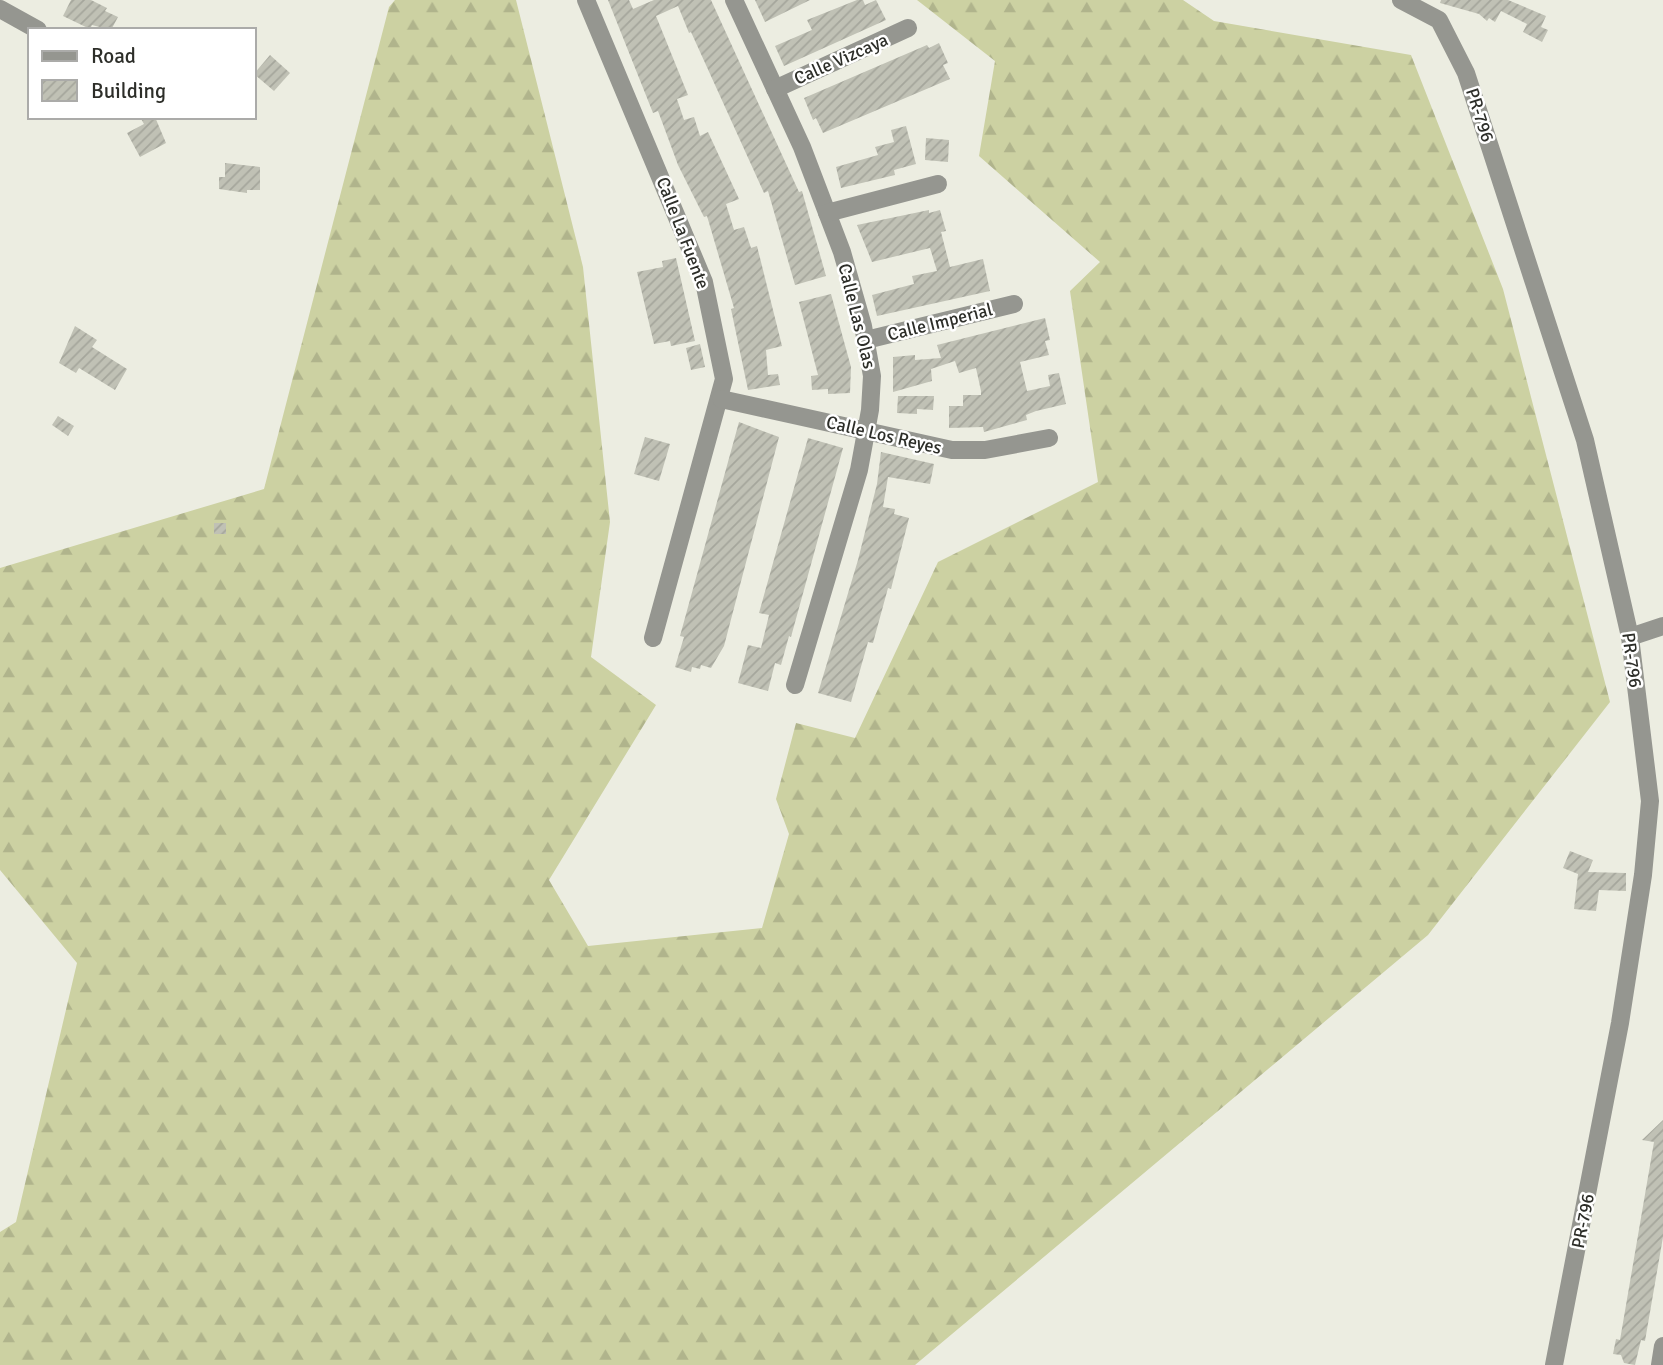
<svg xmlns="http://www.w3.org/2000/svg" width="1663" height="1365" viewBox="0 0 1663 1365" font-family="Signika,sans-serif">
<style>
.forest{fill:url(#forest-firs)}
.building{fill:url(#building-hatch)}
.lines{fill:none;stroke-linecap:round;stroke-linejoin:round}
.minor{stroke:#959690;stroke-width:18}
.labels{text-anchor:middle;stroke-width:5;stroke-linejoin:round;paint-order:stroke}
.street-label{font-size:18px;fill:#2d2e29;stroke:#fff}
</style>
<defs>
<pattern id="forest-firs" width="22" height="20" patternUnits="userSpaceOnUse" patternTransform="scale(1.75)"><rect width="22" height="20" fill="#ccd1a2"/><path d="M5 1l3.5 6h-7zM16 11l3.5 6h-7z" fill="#b0b48c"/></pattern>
<pattern id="building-hatch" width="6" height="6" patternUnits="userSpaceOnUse" patternTransform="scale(1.75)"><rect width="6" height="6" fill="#c0c1b5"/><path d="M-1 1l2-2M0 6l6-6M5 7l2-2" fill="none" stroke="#a5a69c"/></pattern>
</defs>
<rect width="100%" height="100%" fill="#ecede1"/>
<path class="forest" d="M395,0H516L583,267L610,522L591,657L656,705L549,880L588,946L762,928L789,834L776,799L796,723L855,738L938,562L1098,482L1070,291L1100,262L979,156L995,61L917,0H1183L1214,21L1411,55L1503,289L1610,702L1428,935L915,1365H0V1232L16,1222L77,963L0,870V568L264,489L389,7Z"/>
<g class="building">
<path d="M71,0H91L107,8L105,11L118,17L111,30L92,25L90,29L63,16Z"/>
<path d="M608,0H629L633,9L654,0H711L799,192L802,191L826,276L795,285L768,191L764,193L691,32L689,33L678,6L656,16L688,95L677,99L684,120L694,117L700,136L708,132L739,199L726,204L734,230L744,227L751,248L757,246L782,346L766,350L768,375L778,374L780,385L748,390L731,309L734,308L707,216L704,217L678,165L658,111L653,113Z"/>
<path d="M755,0H810L765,22Z"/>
<path d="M857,0H863L865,5L876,0L886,20L784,66L775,46L812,30L807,20Z"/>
<path d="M1441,0H1508L1546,16L1541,27L1548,30L1542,42L1523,32L1527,24L1501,11L1495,22L1489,18L1487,21L1479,14L1440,3Z"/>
<path d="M939,43L948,63L943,65L950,79L823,133L816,118L813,120L804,98L927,45L929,48Z"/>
<path d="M270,55L290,73L274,91L254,74Z"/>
<path d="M140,117H155L166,143L140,157L127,133L144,124Z"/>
<path d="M906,126L916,164L894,170L895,175L841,188L836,167L878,155L875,147L894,142L891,130Z"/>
<path d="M926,138L949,140L948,162L925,160Z"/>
<path d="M225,163L260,167V190H247V193L219,189V177H225Z"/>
<path d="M929,210V213L940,210L946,231L941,232L950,267L983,259L990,291L877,316L872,295L914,284L912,276L937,271L930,248L872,262L857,225Z"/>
<path d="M676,258L695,341L671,346L670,341L654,344L637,272L663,267L662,261Z"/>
<path d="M831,294L851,367L850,393L828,394V389L812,390L811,376L818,375L799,302Z"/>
<path d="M1045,318L1050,340L1045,341L1049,355L1020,362L1027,391L1050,386L1048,375L1059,373L1066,404L1036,411L1026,415L1027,420L984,432L983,427L949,428V406H963V395H981V391L976,368L959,373L955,361L931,369L932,381L893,392V357L915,355V360L941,358L937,345Z"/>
<path d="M75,326L97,340L92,347L127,369L115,390L79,368L76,373L59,363Z"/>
<path d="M700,344L705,367L691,370L686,348Z"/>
<path d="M898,396H934L933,410L917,409V414L897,413Z"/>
<path d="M58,416L74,426L68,436L52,425Z"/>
<path d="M739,422L779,437L724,646L711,668L701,665L700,669L692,667L691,672L675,667L684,637L680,636Z"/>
<path d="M645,437L670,444L659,481L634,474Z"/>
<path d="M808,438L843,448L791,637L789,636L781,665L775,663L768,691L738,683L748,645L761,648L769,615L759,613Z"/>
<path d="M881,452L934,464L930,484L888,477L883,507L895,509L894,514L909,518L891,589L888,588L873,643L868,642L851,702L818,693L858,560L877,484Z"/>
<rect x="214" y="523" width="12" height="11"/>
<path d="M1570,851L1593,860L1588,872L1626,873V891L1599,890L1596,911L1574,909L1578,874L1563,868Z"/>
<path d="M1663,1120V1237L1645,1341L1641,1340L1635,1365L1624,1363L1621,1355L1613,1354L1616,1339L1620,1340L1654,1142L1642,1140Z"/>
</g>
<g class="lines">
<g class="minor">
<path d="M586,0L704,282L724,379L653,638"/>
<path d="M734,0L802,147L842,252L863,326L872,376L870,410L859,470L795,685"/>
<path d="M1401,0L1439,20L1466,73L1585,440L1630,637L1650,801L1643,875L1620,1023L1554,1365"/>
<path d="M0,9L38,30"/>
<path d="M775,89L908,28"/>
<path d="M827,213L938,184"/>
<path d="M866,340L1014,304"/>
<path d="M721,399L952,450H985L1049,438"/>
<path d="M1630,637L1663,626"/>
<path d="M1660,1365L1663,1346"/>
</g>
</g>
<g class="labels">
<g class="street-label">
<text transform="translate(841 59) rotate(-24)" y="6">Calle Vizcaya</text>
<text transform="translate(1480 115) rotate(72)" y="6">PR-796</text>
<text transform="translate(683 233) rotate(69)" y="6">Calle La Fuente</text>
<text transform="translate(857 316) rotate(76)" y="6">Calle Las Olas</text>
<text transform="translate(940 322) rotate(-14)" y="6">Calle Imperial</text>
<text transform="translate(884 435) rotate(13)" y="6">Calle Los Reyes</text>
<text transform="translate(1632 660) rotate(82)" y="6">PR-796</text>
<text transform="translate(1583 1221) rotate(-79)" y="6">PR-796</text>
</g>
</g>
<rect x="28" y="28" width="228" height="91" fill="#ffffff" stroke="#ababa9" stroke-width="2"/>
<rect x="42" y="51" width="35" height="10" fill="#959690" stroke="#ababa9" stroke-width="2"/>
<text x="91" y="63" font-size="21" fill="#2d2e29">Road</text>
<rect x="42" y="80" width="35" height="21" fill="url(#building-hatch)" stroke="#ababa9" stroke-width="2"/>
<text x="91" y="98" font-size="21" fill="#2d2e29">Building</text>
</svg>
